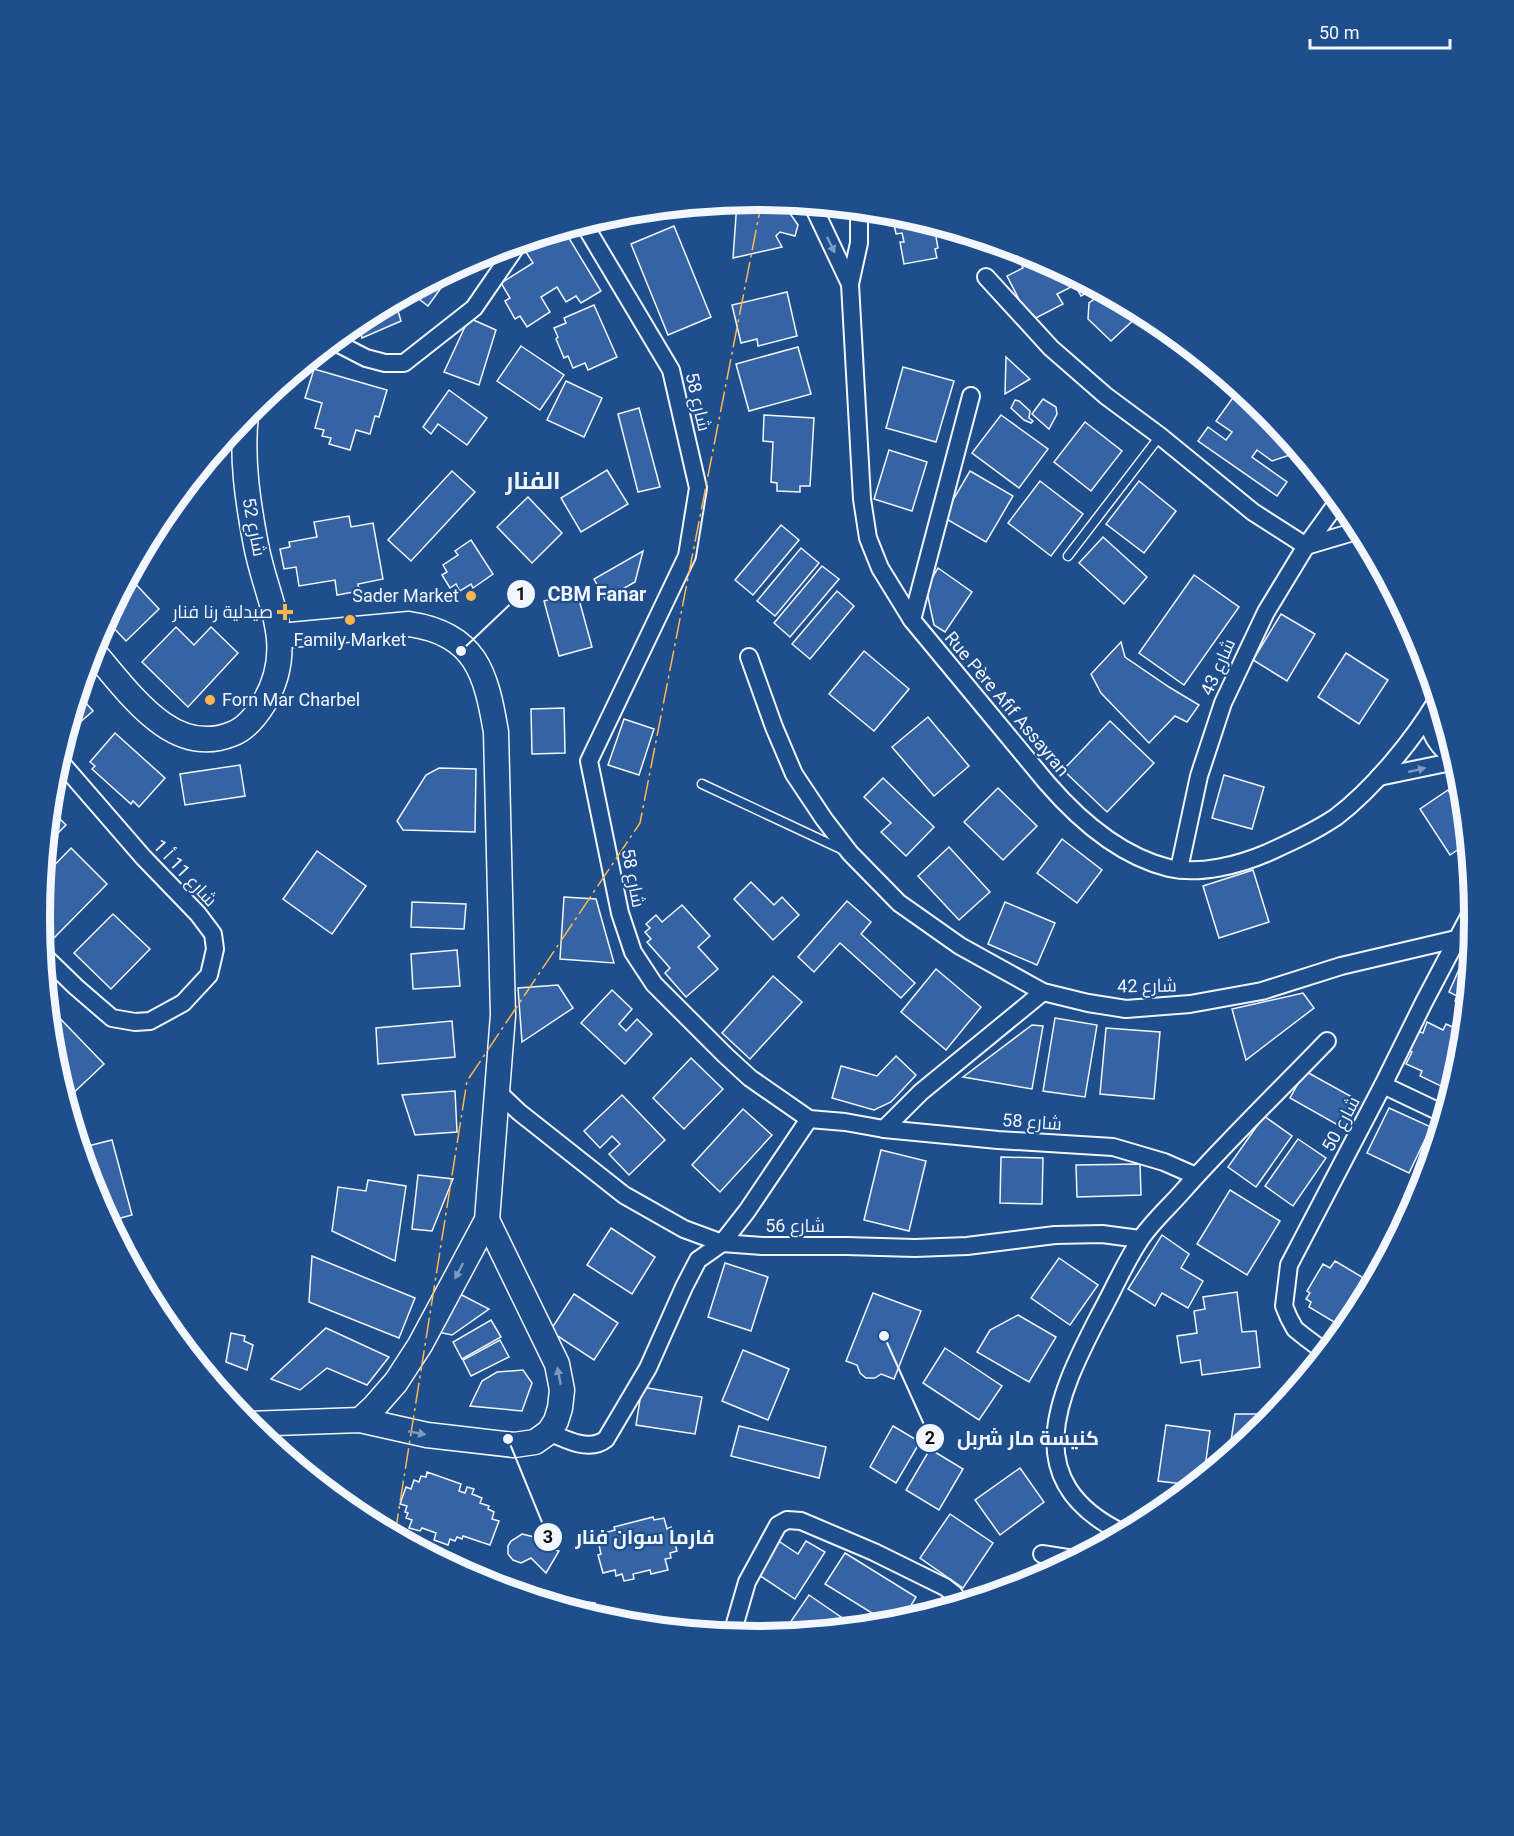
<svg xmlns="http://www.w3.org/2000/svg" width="1514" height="1836" viewBox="0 0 1514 1836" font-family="Roboto,Cairo,sans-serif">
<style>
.building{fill:#3563a3;stroke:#f2f6ff;stroke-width:1.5}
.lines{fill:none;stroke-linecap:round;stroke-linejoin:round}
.lane-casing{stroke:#f2f6ff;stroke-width:11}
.street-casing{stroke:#f2f6ff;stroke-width:20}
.secondary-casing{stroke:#f2f6ff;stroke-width:27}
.lane{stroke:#1f4e8c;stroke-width:8}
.street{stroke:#1f4e8c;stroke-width:16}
.secondary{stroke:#1f4e8c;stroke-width:24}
.power{stroke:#ffb74d;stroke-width:1.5;stroke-dasharray:21 4.5 3 4.5;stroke-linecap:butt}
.oneway{fill:#7e9ac0}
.poi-dot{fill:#ffb74d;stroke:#1f4e8c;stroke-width:2}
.labels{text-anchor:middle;stroke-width:4.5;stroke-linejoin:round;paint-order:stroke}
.street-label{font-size:18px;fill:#f2f6ff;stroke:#1f4e8c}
.poi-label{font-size:18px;fill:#f2f6ff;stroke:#1f4e8c;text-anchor:end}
.district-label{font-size:24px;font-weight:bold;fill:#f2f6ff;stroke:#1f4e8c}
.rim{fill:none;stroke:#f2f6ff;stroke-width:8}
.leader{fill:none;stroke:#f2f6ff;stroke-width:2}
.callout-dot{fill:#f2f6ff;stroke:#1f4e8c;stroke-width:2}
.mark-label{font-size:18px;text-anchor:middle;font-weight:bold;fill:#111}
.callout-label{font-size:20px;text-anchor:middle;font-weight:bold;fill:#f2f6ff;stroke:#1f4e8c;stroke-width:4.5;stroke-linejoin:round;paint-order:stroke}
</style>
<rect width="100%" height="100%" fill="#1f4e8c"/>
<g class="building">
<path d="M757,200L778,202L777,211L789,212L798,225L795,236L780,232L776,236L782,247L733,258L737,202Z"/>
<path d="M892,214L934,225L938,248L935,249L937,258L904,264L900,242H904L902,233L896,234Z"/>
<path d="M674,226L711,317L668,335L631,244Z"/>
<path d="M564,230L601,291L581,303L576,296L566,302L557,287L541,297L550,312L527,327L520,316L515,319L505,301L510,298L501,283L533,263L524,249L549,234Z"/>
<path d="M1014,249L1032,255L1095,288L1081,296L1075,285L1057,294L1063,304L1030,321L1007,276L1023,268Z"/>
<path d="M454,270L428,306L411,293Z"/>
<path d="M787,292L797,336L758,346L757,339L741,343L732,305Z"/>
<path d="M1103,293L1141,313L1111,341L1088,319L1089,303Z"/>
<path d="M395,301L401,321L362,338L358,321Z"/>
<path d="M594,305L617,357L588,370L585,363L573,368L568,356L564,358L556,339L558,337L554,328L566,323L564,318Z"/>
<path d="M469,318L496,330L479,385L444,372Z"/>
<path d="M521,346L564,375L540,410L497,381Z"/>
<path d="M798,347L811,394L749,411L736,364Z"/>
<path d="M1006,357L1030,379L1005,394Z"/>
<path d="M903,367L954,381L936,442L886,428Z"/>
<path d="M314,369L387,390L379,417L375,416L370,434L356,430L350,450L329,444L331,438L322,436L324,430L315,428L322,403L305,398Z"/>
<path d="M566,381L602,398L584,437L547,420Z"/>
<path d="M449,390L487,418L467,445L438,424L431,434L423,427Z"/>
<path d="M1237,392L1266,412L1299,452L1272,461L1257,450L1252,457L1287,482L1277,496L1198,441L1208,427L1226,440L1232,432L1216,421Z"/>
<path d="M1043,399L1056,407L1057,414L1049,429L1032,414Z"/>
<path d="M1015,400L1019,401L1030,411L1029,418L1033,421L1031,423L1024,420L1011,408Z"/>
<path d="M639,408L660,487L638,492L618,414Z"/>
<path d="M764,415L814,418L810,486H800V492L777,491V483L771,482L773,442L763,441Z"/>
<path d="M1001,415L1048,449L1019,488L972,453Z"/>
<path d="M1085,422L1122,451L1091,491L1054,462Z"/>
<path d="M889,450L927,462L912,511L874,499Z"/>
<path d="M607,470L628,504L581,532L561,498Z"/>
<path d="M452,471L475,492L411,561L388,540Z"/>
<path d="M970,471L1013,496L986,542L943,517Z"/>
<path d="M1040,481L1083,514L1051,556L1008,523Z"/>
<path d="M1139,481L1176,511L1144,553L1106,524Z"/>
<path d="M528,497L562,533L532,563L497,527Z"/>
<path d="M349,516L351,527L373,523L383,579L358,584L359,591L337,595L335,580L299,586L296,567L284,569L280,549L290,547L289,542L317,537L314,522Z"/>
<path d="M781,525L799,540L753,595L735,580Z"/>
<path d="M1103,537L1147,577L1124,604L1079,563Z"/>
<path d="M471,540L493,574L473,588L471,584L460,591L456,584L450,588L442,575L447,572L443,565L458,555L455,551Z"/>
<path d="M801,548L819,563L775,616L757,601Z"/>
<path d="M643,551L635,582L605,599L594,579Z"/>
<path d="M822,566L839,579L790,637L774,623Z"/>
<path d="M938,568L972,592L945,632L934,625L926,588Z"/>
<path d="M1194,575L1239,607L1184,685L1139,653Z"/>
<path d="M129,577L159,609L126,641L106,620Z"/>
<path d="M837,591L854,606L810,659L792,644Z"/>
<path d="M577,592L592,647L559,656L544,601Z"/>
<path d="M1281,614L1315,634L1287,681L1253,660Z"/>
<path d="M176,627L194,645L211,627L238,653L188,707L142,662Z"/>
<path d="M1121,642L1125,657L1169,687L1199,705L1187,722L1175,716L1149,743L1101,693L1091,674Z"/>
<path d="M864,651L909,689L874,731L829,694Z"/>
<path d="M1346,653L1388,680L1359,724L1318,697Z"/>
<path d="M78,694L93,711L70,731L68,729Z"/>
<path d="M564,708L565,753L532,754L531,709Z"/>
<path d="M928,717L969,766L934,796L892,747Z"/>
<path d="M624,719L654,729L639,775L608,765Z"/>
<path d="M1110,721L1154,763L1107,812L1063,770Z"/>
<path d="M115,733L165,778L139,807L133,801L131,804L92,769L95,766L90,762Z"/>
<path d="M240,765L245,796L185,805L180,774Z"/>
<path d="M439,768L476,769L475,832L403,830L397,821L426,775Z"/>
<path d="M1224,775L1264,787L1252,829L1212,818Z"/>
<path d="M883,778L934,827L906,856L881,832L891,823L864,797Z"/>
<path d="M998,788L1037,826L1003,860L964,822Z"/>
<path d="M1448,790L1455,801L1463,795L1468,843L1450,855L1420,809Z"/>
<path d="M50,809L66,825L46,845Z"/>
<path d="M1062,839L1102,870L1077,903L1037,873Z"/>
<path d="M949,847L990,892L959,920L918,876Z"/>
<path d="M71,848L107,884L54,938L40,924L43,877Z"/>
<path d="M317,851L366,886L332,934L283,899Z"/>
<path d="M1253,870L1269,922L1219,938L1203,886Z"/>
<path d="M751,882L774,905L782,897L799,915L773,940L734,899Z"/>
<path d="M564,897L596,899L614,963L560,959Z"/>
<path d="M847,901L871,922L861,934L915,983L901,998L840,943L814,972L798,957Z"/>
<path d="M412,902L466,904L464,929L411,927Z"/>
<path d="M1005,902L1055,923L1037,965L988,944Z"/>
<path d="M682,905L710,936L698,947L718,969L686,997L665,973L670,968L647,942L651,939L645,932L650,928L646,924L656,915L662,922Z"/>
<path d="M113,914L150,949L111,989L74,953Z"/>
<path d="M457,950L460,986L413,989L411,954Z"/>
<path d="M1461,965L1470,969L1466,1006L1455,1001L1457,996L1449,992Z"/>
<path d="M936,969L981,1007L946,1050L901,1012Z"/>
<path d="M773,976L802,1002L750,1059L722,1033Z"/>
<path d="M558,985L573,1008L522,1042L518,988Z"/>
<path d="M612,990L632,1009L619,1024L626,1031L637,1019L652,1034L625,1064L581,1023Z"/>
<path d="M1303,993L1314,1008L1246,1060L1232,1009Z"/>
<path d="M48,1006L104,1064L68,1098L64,1094L53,1058Z"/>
<path d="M1055,1018L1097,1025L1085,1097L1043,1091Z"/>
<path d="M452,1021L455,1057L378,1064L376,1028Z"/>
<path d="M1427,1022L1443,1030L1446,1024L1464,1032L1461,1058L1451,1091L1420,1076L1422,1071L1406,1064L1412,1052L1404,1048L1413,1029L1423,1033Z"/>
<path d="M1032,1025L1043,1026L1032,1089L963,1077Z"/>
<path d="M1106,1028L1160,1032L1154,1099L1100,1094Z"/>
<path d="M896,1056L916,1075L891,1102L874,1110L832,1098L841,1066L877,1076Z"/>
<path d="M691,1058L723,1089L684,1129L653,1098Z"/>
<path d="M1305,1071L1361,1102L1345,1129L1290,1098Z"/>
<path d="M455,1091L457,1132L415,1135L402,1095Z"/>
<path d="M622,1095L665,1140L629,1175L609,1154L620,1144L612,1136L600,1148L584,1131Z"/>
<path d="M1389,1108L1431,1127L1409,1173L1367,1153Z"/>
<path d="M743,1109L772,1135L720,1192L692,1165Z"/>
<path d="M1264,1116L1292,1136L1256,1187L1228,1167Z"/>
<path d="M1298,1139L1326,1158L1293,1206L1265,1186Z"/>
<path d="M112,1140L132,1215L109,1221L94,1192L80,1148Z"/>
<path d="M881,1150L926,1161L909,1231L864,1220Z"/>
<path d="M1001,1157L1043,1158L1042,1204L1000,1203Z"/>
<path d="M1140,1164L1141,1195L1077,1197L1076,1165Z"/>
<path d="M418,1175L453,1179L432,1231L412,1229Z"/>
<path d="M368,1180L406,1186L395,1261L332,1231L338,1187L366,1191Z"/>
<path d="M1230,1190L1280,1221L1247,1275L1197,1244Z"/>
<path d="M611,1228L655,1257L632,1294L587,1265Z"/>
<path d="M1162,1235L1189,1254L1181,1268L1203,1281L1188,1308L1162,1293L1155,1306L1128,1289Z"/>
<path d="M312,1256L415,1298L399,1338L309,1302Z"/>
<path d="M1059,1258L1098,1285L1070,1325L1031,1298Z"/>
<path d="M1335,1261L1372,1283L1354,1317L1348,1324L1342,1320L1339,1325L1309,1307L1311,1302L1306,1299L1310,1293L1307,1291L1323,1264L1330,1268Z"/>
<path d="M725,1263L768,1277L751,1331L708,1317Z"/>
<path d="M454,1291L489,1309L452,1335L433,1331Z"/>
<path d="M1237,1292L1242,1332L1256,1331L1260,1367L1202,1375L1200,1360L1181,1363L1177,1336L1197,1333L1194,1311L1205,1309L1203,1297Z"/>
<path d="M873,1293L921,1311L894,1379L881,1374L875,1378H866L860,1373L857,1365L846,1361Z"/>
<path d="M574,1294L618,1323L594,1360L550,1331Z"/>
<path d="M1018,1315L1056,1337L1029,1382L977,1352L990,1330Z"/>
<path d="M491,1320L501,1337L462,1359L453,1342Z"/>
<path d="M326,1328L389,1357L367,1385L327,1368L300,1390L271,1379Z"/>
<path d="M231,1333L245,1336L244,1341L253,1345L247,1370L226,1362Z"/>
<path d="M500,1340L509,1357L471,1376L463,1360Z"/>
<path d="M945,1348L1002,1386L979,1420L923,1383Z"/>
<path d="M743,1350L789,1369L768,1420L722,1401Z"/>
<path d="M523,1370L532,1383L522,1411L470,1406L482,1381L497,1372Z"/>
<path d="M642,1387L702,1397L695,1434L636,1425Z"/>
<path d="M1235,1414H1274L1264,1426L1229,1455Z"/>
<path d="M1166,1425L1210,1431L1204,1475L1192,1485L1158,1481Z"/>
<path d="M739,1426L826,1447L819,1478L731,1456Z"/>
<path d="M893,1426L920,1442L896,1483L870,1467Z"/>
<path d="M930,1449L963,1469L939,1510L906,1490Z"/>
<path d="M1020,1468L1044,1502L1000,1535L975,1500Z"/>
<path d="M427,1472L461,1484L459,1491L465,1493L467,1487L474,1489L472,1494L482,1498L480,1503L489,1506L488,1509L494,1512L492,1519L499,1521L490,1545L463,1536L462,1539L457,1537L455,1541L450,1539L448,1545L434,1540L436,1533L422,1528L420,1531L409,1528L412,1520L406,1518L408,1513L405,1512L407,1506L400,1504L406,1487L411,1489L414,1480L419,1482L421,1476L426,1477Z"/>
<path d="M950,1514L993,1543L963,1588L920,1558Z"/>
<path d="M653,1517L654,1520L664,1518L667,1529L671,1527L677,1551L670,1553L671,1558L665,1559L668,1570L651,1574L650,1570L633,1574L634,1579L624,1581L622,1574L616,1576L615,1570L603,1573L598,1555L601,1554L599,1545L603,1544L601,1534L615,1530L614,1527Z"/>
<path d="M522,1534L534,1537L537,1546L559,1551L546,1573L531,1558L521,1563L513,1560L508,1554V1546L511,1541Z"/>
<path d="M777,1540L798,1554L806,1541L825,1552L795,1599L756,1573Z"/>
<path d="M845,1553L916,1597L902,1621L888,1623L825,1584Z"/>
<path d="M468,1569L485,1575L486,1572L494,1574L493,1578L513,1585L511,1590L516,1592L482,1581L466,1573Z"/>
<path d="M809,1595L854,1626L783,1633Z"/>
<path d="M559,1599L595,1603L594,1608L617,1611L616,1618L623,1619V1623L555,1603L559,1604Z"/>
</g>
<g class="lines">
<g class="lane-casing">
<g id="lane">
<path d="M1068,556L1160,436"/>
<path d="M702,784L841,849"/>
</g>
</g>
<g class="street-casing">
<g id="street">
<path d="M813,206L850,284"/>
<path d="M859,210V243L850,284L862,499L868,538L880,568L912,620L1047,783C1079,820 1120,856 1169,868C1200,875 1239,865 1267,853C1291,842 1314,832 1336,817C1373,789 1414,739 1437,700"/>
<path d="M584,224L671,370L698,488L687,556L589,761L620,913L633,952L654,984L725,1055L750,1078L809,1119L845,1122L884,1129L998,1140L1113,1147L1164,1162L1196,1176"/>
<path d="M986,277L1051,348L1106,396L1160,436L1253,512L1306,546"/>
<path d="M333,341L366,358L385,363H404L474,308L518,244"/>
<path d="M1306,546L1360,530"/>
<path d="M912,620L971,396"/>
<path d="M749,657L774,727L794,774L824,819L850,853L899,903L960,946L1043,992L1088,1003L1126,1009L1190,1004L1262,991L1341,966L1456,939"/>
<path d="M1428,716C1429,736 1439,749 1456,760"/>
<path d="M1379,777L1456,761"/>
<path d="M1179,869L1199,776L1223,703L1266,612L1306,546L1339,500"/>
<path d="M43,955L76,987L112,1018L135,1022L150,1021L183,1003L209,975L215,949L213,934L198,914L143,857L58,759"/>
<path d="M1383,1085L1444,1114"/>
<path d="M498,1092L519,1112L624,1195L684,1229L722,1243L762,1246H846L915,1248L967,1246L1055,1235L1102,1234L1140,1239"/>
<path d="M884,1129L921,1092L1043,992"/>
<path d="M1328,1349L1317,1346L1305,1337L1295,1329L1289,1318L1284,1306L1289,1265L1383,1085L1424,1002L1474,907"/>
<path d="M549,1432C566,1440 590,1452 606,1439L648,1368L684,1287L698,1260L722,1243L747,1211L809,1119"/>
<path d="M1123,1533C1017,1482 1057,1397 1099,1316C1113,1291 1124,1264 1140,1240C1151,1223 1168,1208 1182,1192C1228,1140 1279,1091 1327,1041"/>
<path d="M1042,1554L1074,1559"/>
<path d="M732,1634L747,1582L778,1525L787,1520L801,1521L874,1552L945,1587L954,1594L960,1603"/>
</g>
</g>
<g class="secondary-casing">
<g id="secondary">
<path d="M280,636L409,624C476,634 486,673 496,732L503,1015L487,1220L420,1345L396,1382L375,1406L360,1420"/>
<path d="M92,650C127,689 171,759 232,734C246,729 256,716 264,703C298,645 267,603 256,545C248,503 241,458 246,414"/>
<path d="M248,1424L360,1420L427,1435L514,1445L535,1442L549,1432L556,1421L560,1408L562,1390L557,1364L487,1220"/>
</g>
</g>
<use href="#lane" class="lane"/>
<use href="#street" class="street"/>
<use href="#secondary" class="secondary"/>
<path class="power" d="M395,1534L467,1081L640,823L762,200"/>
</g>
<defs><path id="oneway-solid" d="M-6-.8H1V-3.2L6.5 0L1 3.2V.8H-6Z" transform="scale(1.5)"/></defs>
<g class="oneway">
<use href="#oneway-solid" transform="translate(831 245) rotate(64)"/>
<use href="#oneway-solid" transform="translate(1417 770) rotate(-13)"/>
<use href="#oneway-solid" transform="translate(459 1271) rotate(117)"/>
<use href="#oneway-solid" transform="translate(559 1376) rotate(-101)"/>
<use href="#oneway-solid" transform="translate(417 1433) rotate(11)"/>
</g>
<g class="poi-dot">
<circle cx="471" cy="596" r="6"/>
<path d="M282 603h6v6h6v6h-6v6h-6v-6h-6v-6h6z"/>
<circle cx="350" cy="620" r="6"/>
<circle cx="210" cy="700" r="6"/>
</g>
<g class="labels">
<g class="street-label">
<text transform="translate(698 402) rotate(77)" y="6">شارع 58</text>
<text transform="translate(254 527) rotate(79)" y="6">شارع 52</text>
<text transform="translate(1218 667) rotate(-66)" y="6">شارع 43</text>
<text transform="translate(1007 704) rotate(50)" y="6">Rue Père Afif Assayran</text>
<text transform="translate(185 873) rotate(47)" y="6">شارع 11 أ 1</text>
<text transform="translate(633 878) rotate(79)" y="6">شارع 58</text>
<text transform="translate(1147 986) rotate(-1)" y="6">شارع 42</text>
<text transform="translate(1032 1122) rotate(4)" y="6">شارع 58</text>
<text transform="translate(1341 1124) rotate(-62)" y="6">شارع 50</text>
<text x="795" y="1232">شارع 56</text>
</g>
<g class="poi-label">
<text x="459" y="602">Sader Market</text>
<text x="273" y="618">صيدلية رنا فنار</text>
<text x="350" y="646" text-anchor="middle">Family Market</text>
<text x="222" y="706" text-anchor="start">Forn Mar Charbel</text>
</g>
<g class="district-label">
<text x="533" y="489">الفنار</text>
</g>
</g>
<path d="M0 0H1514V1836H0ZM757 210H757A707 707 0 0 1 1464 917V919A707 707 0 0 1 757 1626H757A707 707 0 0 1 50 919V917A707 707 0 0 1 757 210Z" fill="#1f4e8c" fill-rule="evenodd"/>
<path class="rim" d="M757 210H757A707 707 0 0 1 1464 917V919A707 707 0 0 1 757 1626H757A707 707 0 0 1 50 919V917A707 707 0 0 1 757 210Z"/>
<path class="leader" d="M461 651L521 594M884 1336L930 1438M508 1439L548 1537"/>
<g class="callout-dot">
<circle cx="461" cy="651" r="6"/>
<circle cx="884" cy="1336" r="6"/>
<circle cx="508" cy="1439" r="6"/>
<circle cx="521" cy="594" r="15"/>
<circle cx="930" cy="1438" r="15"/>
<circle cx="548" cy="1537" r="15"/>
</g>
<g class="mark-label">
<text x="521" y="600">1</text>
<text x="930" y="1444">2</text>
<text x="548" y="1543">3</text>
</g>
<g class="callout-label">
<text x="597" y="601">CBM Fanar</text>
<text x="1028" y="1445">كنيسة مار شربل</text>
<text x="645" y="1544">فارما سوان فنار</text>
</g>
<path d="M1310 39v9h140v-9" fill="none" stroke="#f2f6ff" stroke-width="3"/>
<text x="1319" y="39" font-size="18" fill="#f2f6ff" stroke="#1f4e8c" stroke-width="4.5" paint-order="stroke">50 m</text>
</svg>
